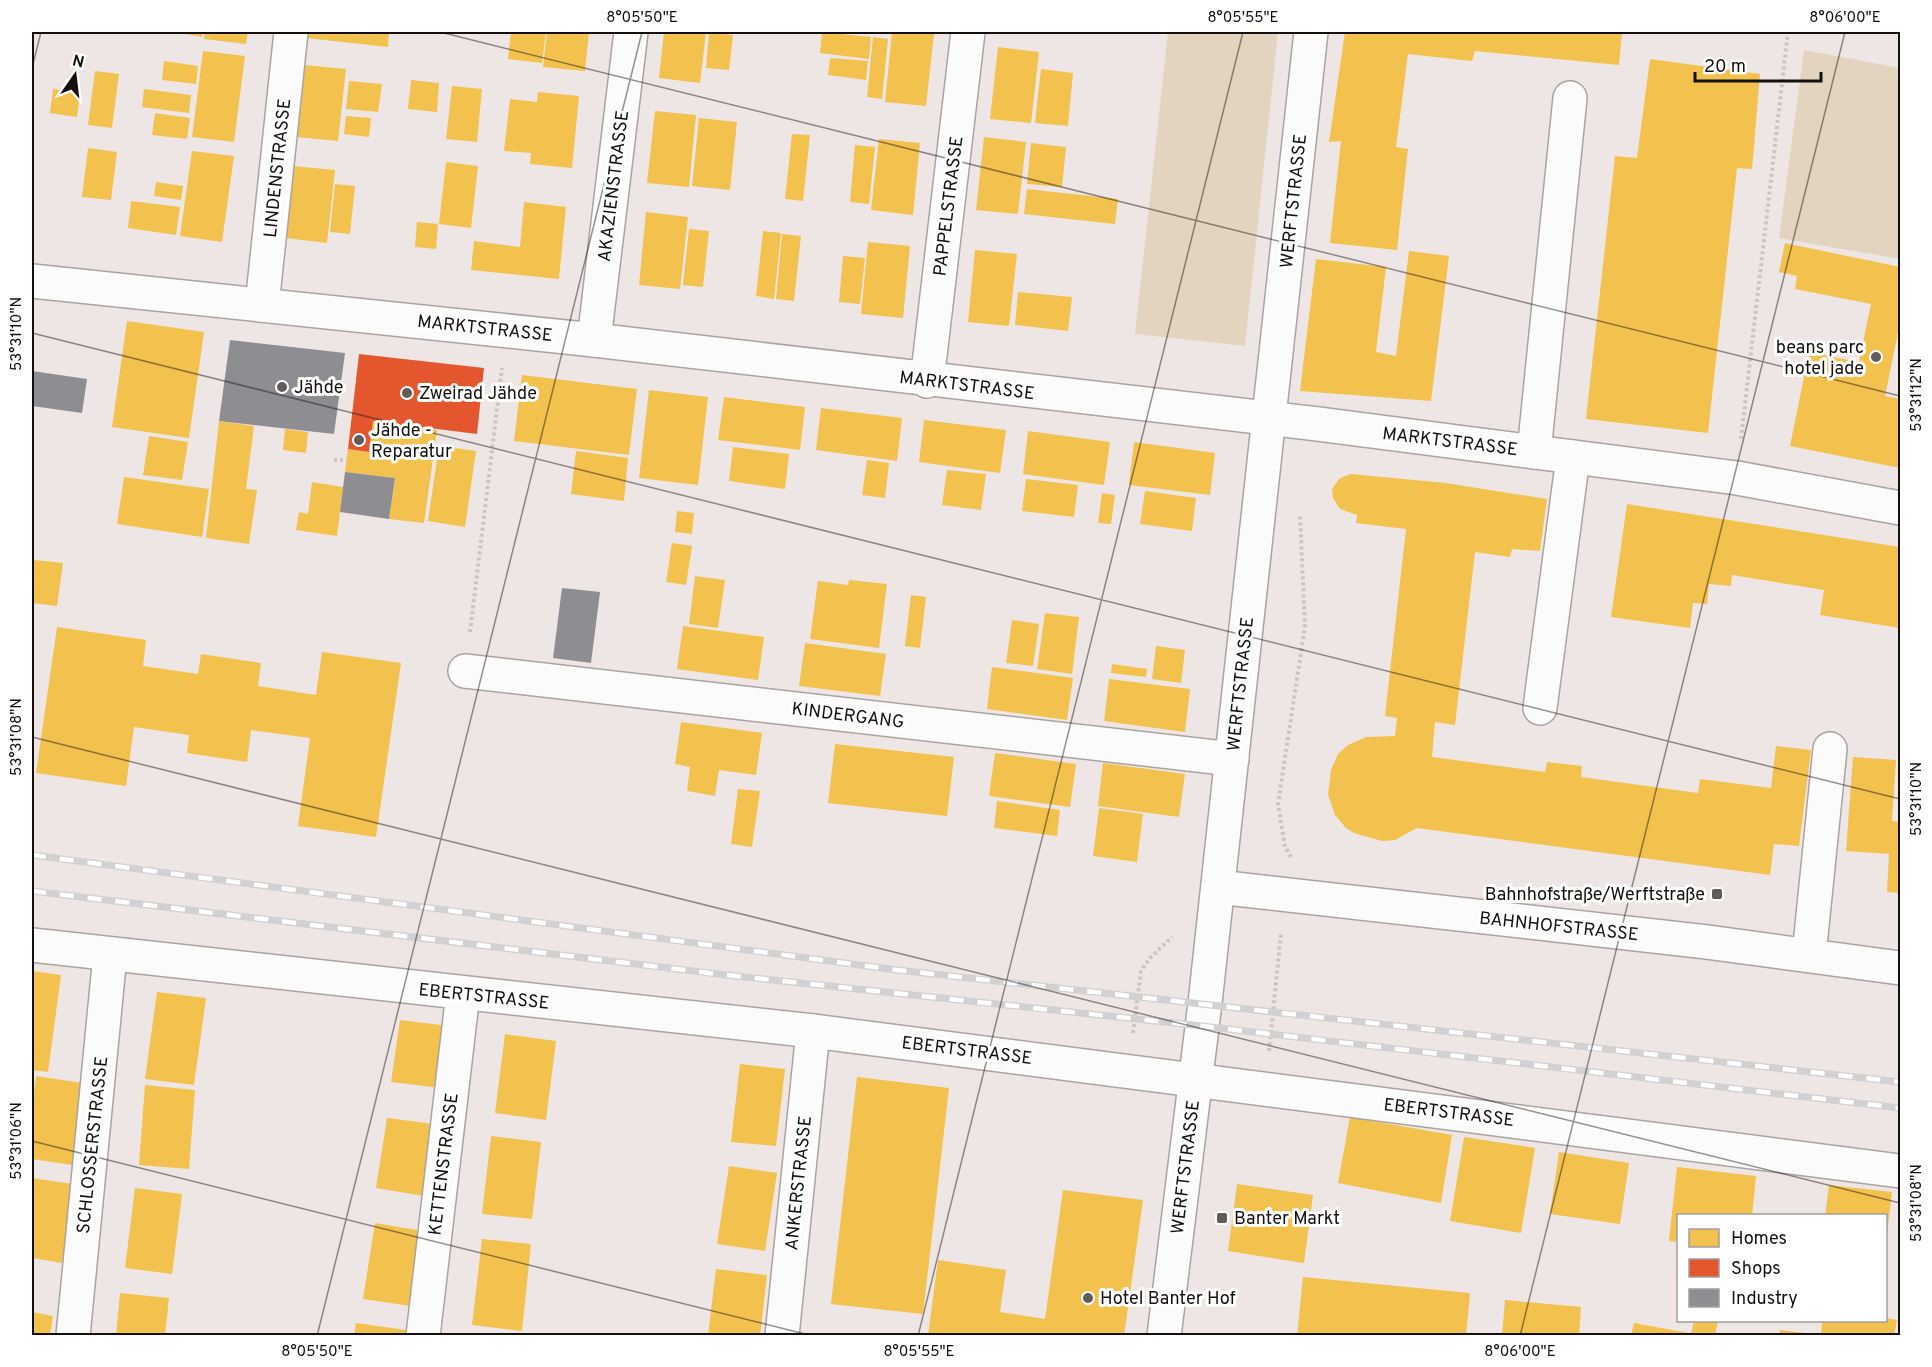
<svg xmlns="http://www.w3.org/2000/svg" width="1932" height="1367" viewBox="0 0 1932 1367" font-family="Overpass,sans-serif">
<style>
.green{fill:#e2d4bf}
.homes{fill:#f2c14e}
.shops{fill:#e4572e}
.industry{fill:#8d8d92}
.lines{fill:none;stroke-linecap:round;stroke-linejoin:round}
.minor-casing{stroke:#aaa3a2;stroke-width:36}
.path{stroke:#c9c5c5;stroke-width:4;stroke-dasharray:3 3;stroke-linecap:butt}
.minor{stroke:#fcfbfb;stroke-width:33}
.rail-casing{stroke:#d2d0d0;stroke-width:7}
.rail{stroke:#fff;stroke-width:4.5;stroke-dasharray:14;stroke-linecap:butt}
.ticks{fill:none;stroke:#15100e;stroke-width:1.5;stroke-opacity:0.45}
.poi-dot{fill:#615b59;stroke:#fff;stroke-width:2}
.labels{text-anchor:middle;stroke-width:6;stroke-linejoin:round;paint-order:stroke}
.street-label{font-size:18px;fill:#15100e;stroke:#fff}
.poi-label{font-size:18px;fill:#15100e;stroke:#fff;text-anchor:start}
.neatline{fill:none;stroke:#15100e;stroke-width:2}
.ticks-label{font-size:15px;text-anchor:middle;fill:#15100e}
</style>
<rect width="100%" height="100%" fill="#eee6e4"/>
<g class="green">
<path d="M1168,32H1278L1245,346L1135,334Z"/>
<path d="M1804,50L1900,68V259L1779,238Z"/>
</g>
<g class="homes">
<path d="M172,32H203L202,37Z"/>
<path d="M205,32H248L246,44L204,39Z"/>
<path d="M307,32H389L388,47L306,38Z"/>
<path d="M511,32H546L542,63L508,59Z"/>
<path d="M547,32H589L585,71L543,67Z"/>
<path d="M664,32H706L700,83L659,78Z"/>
<path d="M709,32L733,35L729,70L706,68Z"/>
<path d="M822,32L871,37L869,59L820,53Z"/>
<path d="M892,32L934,34L926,106L885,102Z"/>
<path d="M1345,32H1622L1619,65L1475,51L1472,61L1408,54L1396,147L1408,149L1397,250L1330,243L1341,141L1329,142Z"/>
<path d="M873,37L888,39L882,99L867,97Z"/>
<path d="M998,47L1039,52L1031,123L990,119Z"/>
<path d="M203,51L245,56L234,142L192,137Z"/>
<path d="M830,58L868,61L866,80L828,75Z"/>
<path d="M1650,59L1760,74L1752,169L1737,168L1708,433L1586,419L1615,156L1637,158Z"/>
<path d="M164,61L198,66L196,84L162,80Z"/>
<path d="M304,65L346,69L338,141L297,137Z"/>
<path d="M1041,69L1073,73L1068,126L1035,123Z"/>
<path d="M95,71L119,74L112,128L88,125Z"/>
<path d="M411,80L439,83L437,112L408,109Z"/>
<path d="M349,81L382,84L378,112L346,109Z"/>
<path d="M452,86L482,89L477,142L446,139Z"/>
<path d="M53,89L80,92L77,117L50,113Z"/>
<path d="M144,89L191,95L189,113L142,107Z"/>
<path d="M538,92L579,96L572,168L530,164L531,153L504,151L510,99L537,102Z"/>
<path d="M655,111L696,115L689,187L647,183Z"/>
<path d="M155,113L190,118L187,139L152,135Z"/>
<path d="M346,116L371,118L369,137L344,134Z"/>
<path d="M699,118L737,122L730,190L692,186Z"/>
<path d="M792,134L810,135L803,201L785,199Z"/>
<path d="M984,137L1026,142L1018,214L976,210Z"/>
<path d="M879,139L920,143L913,215L871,210Z"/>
<path d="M1031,143L1066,147L1062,187L1027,184Z"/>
<path d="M855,145L875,147L869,204L850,202Z"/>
<path d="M88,148L117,152L111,200L82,197Z"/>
<path d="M192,151L234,156L222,242L180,236Z"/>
<path d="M446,162L478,166L471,228L439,224Z"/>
<path d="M293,166L335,170L327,243L286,238Z"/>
<path d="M156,182L183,186L181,200L154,196Z"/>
<path d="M335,184L355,186L350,234L330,232Z"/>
<path d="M1027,189L1118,199L1115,224L1024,214Z"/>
<path d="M131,201L180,207L176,235L128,228Z"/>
<path d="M524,202L566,207L559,279L471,270L474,241L520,247Z"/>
<path d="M646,212L688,217L680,289L639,285Z"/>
<path d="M417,222L438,224L436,249L415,247Z"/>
<path d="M689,229L709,231L703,287L683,285Z"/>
<path d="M763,231L781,233L774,299L756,296Z"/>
<path d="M782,234L801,236L794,301L776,299Z"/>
<path d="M868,242L910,246L903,318L861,314Z"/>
<path d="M1785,243L1900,267V322L1885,396L1900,399V468L1790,446L1809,352L1859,362L1871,304L1795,289L1797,276L1779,272Z"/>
<path d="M975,250L1017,254L1009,326L968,322Z"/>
<path d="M1409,251L1449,256L1431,401L1300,391L1316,259L1386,267L1376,352L1396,356Z"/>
<path d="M843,256L865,258L860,304L839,302Z"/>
<path d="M1018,292L1072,297L1068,331L1015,325Z"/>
<path d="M127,321L204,332L189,438L112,427Z"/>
<path d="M522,375L637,389L629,455L514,441Z"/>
<path d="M649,390L708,397L698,485L639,478Z"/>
<path d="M724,397L805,407L800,450L718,440Z"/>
<path d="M821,408L902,418L897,461L816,450Z"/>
<path d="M924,420L1006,430L1000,473L919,462Z"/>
<path d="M219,421L254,426L246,489L257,490L249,544L206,538Z"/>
<path d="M373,421L437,430L424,523L389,519L395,478L345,472L348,449L369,452Z"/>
<path d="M285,429L308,432L306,453L283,450Z"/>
<path d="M1028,431L1110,442L1104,485L1023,474Z"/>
<path d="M149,436L188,442L182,480L143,475Z"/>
<path d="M1134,442L1215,453L1210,495L1129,485Z"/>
<path d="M439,446L476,451L465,527L428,521Z"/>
<path d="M733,447L789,454L785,489L729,481Z"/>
<path d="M576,451L628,458L624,501L571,494Z"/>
<path d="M867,460L889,463L885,498L862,495Z"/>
<path d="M947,470L986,474L981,510L942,505Z"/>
<path d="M1351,474L1446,483L1547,499L1540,551L1512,549L1510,557L1475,552L1455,725L1435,722L1432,757L1545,772L1547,762L1582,766L1581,777L1698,793L1700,779L1771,788L1776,746L1811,750L1799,846L1774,844L1770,875L1417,828L1395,840L1382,841L1354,833L1346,828L1335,815L1328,795L1331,770L1338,754L1348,745L1366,737L1395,736L1397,718L1385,716L1406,529L1356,523L1357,515L1340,509L1333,498L1332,489L1340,478Z"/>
<path d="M124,477L209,489L202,537L117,524Z"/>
<path d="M1026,479L1078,485L1074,517L1022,511Z"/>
<path d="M312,482L343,487L337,536L296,530L299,512L308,514Z"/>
<path d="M1145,491L1196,498L1192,531L1140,524Z"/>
<path d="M1102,493L1115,495L1111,524L1098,523Z"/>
<path d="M1627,504L1900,547V628L1820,615L1824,590L1732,575L1731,586L1709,584L1707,604L1693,603L1690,628L1611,617Z"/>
<path d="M677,511L694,513L692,534L675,532Z"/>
<path d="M672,543L692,546L686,585L666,582Z"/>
<path d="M34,560L63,563L57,606L32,603Z"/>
<path d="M695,576L725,580L718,628L689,624Z"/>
<path d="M849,580L887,584L879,648L810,639L818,581L848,585Z"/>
<path d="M911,595L926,597L920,648L905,646Z"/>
<path d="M1045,613L1079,617L1072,674L1037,669Z"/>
<path d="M1012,620L1039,624L1033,666L1006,663Z"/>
<path d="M683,626L764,637L758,680L677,669Z"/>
<path d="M57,627L146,640L143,666L198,674L201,654L261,663L258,686L316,695L322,652L401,663L376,837L298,826L310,738L251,730L247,762L187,753L189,735L134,727L126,786L36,773Z"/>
<path d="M805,643L886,654L880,696L799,686Z"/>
<path d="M1156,646L1185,650L1181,683L1152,679Z"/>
<path d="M1112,664L1147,669L1146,677L1111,673Z"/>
<path d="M992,667L1073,678L1067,720L987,709Z"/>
<path d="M1109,679L1190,689L1185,732L1104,721Z"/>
<path d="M681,722L762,733L756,775L719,770L715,796L687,791L690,767L675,764Z"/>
<path d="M835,744L954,757L947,816L828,803Z"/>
<path d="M995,753L1076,764L1070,807L989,796Z"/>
<path d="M1853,757L1896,760L1892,821L1900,822V893L1887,892L1889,854L1846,851Z"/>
<path d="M1103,763L1185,774L1179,817L1098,806Z"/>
<path d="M738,789L760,791L752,847L731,844Z"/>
<path d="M997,801L1060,810L1057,836L994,828Z"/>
<path d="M1099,808L1143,814L1137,862L1093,856Z"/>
<path d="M32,971L61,975L48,1072L32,1070Z"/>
<path d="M157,992L206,998L194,1085L145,1079Z"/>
<path d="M400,1020L449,1026L441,1088L391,1082Z"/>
<path d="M505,1034L556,1041L546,1120L495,1113Z"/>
<path d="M740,1064L785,1069L776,1146L731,1142Z"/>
<path d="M36,1076L89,1084L78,1166L32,1159V1110Z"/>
<path d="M857,1077L949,1088L923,1314L831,1304Z"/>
<path d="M145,1085L195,1090L189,1169L139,1165Z"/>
<path d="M1350,1117L1452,1135L1441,1203L1338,1183Z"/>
<path d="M387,1118L434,1124L424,1196L376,1188Z"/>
<path d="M491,1136L541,1142L532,1219L482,1214Z"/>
<path d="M1464,1137L1535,1148L1521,1233L1450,1221Z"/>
<path d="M1559,1152L1629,1163L1620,1224L1550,1214Z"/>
<path d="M729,1166L777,1173L765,1251L717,1244Z"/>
<path d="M1677,1167L1756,1176L1752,1216H1678V1242L1669,1241Z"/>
<path d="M32,1178L73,1184L62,1263L32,1258Z"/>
<path d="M1237,1184L1313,1195L1304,1263L1228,1251Z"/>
<path d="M1829,1185L1892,1192L1887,1234L1886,1216H1825Z"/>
<path d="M135,1188L182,1194L172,1274L125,1268Z"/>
<path d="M1063,1190L1143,1200L1124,1336H928L938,1260L1006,1270L1000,1312L1045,1319Z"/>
<path d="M375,1223L423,1231L411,1306L363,1299Z"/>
<path d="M482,1239L531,1244L522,1331L472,1325Z"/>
<path d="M716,1269L767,1275L760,1336H708Z"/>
<path d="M1303,1277L1470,1293L1466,1336H1297Z"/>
<path d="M120,1293L169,1298L165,1336H116Z"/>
<path d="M1505,1300L1581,1307L1579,1336H1502Z"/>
<path d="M32,1312L53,1316L50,1336H32Z"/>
<path d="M1886,1318L1897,1320L1894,1336H1821L1822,1320H1886Z"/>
<path d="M1694,1320H1718L1715,1336L1691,1334Z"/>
<path d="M356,1323L406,1330L405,1336H354Z"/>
<path d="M1634,1323L1694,1334V1336H1631Z"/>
<path d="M1780,1330L1813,1334V1336H1779Z"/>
</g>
<path class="shops" d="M359,354L484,368L477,434L373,421L369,452L348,449Z"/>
<g class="industry">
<path d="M230,340L345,353L334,434L219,421Z"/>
<path d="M32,371L87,379L82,413L32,406Z"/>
<path d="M345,472L395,478L389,519L340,512Z"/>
<path d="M562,588L600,592L591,663L553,658Z"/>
</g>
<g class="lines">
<g class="minor-casing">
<g id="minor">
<path d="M32,281L594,340L1318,424L1737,478L1900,508"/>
<path d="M262,305L291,32"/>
<path d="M594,340L631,32"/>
<path d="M927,381L968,32"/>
<path d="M1534,452L1570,98"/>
<path d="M465,671L1232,759"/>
<path d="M1540,708L1573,457"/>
<path d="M1218,887L1707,942L1900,968"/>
<path d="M32,945L813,1031L1900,1171"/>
<path d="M1809,955L1830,749"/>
<path d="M73,1336L110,955"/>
<path d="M423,1336L463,993"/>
<path d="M782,1336L813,1031"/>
<path d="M1164,1336L1205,1003L1311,32"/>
</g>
</g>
<g class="path">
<path d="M1741,439L1788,32"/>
<path d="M334,460H347"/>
<path d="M470,632L502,368"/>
<path d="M1291,857L1285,847L1278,804L1305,626L1300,515"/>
<path d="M1133,1033L1141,971L1150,958L1172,937"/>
<path d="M1269,1051L1281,934"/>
</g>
<use href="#minor" class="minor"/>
<g class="rail-casing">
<g id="rail">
<path d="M32,855L897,970L1900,1082"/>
<path d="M32,891L726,975L1202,1026L1900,1108"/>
</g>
</g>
<use href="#rail" class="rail"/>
</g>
<path class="ticks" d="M440,32L1900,396M32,68L41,32M32,333L1900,799M32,737L1900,1203M32,1141L813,1336M317,1336L642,32M918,1336L1243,32M1520,1336L1845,32"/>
<g class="poi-dot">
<circle cx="1876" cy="357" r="6"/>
<circle cx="282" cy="387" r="6"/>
<circle cx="407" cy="393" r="6"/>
<circle cx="359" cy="440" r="6"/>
<rect x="1711" y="888" width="12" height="12" rx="3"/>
<rect x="1216" y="1212" width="12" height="12" rx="3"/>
<circle cx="1088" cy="1298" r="6"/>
</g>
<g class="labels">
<g class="street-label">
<text transform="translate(277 168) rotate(-84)" y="6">LINDENSTRASSE</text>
<text transform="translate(613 186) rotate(-83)" y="6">AKAZIENSTRASSE</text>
<text transform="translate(1293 201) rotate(-84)" y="6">WERFTSTRASSE</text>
<text transform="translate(948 206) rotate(-83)" y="6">PAPPELSTRASSE</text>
<text transform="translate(485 328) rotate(6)" y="6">MARKTSTRASSE</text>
<text transform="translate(967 385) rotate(7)" y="6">MARKTSTRASSE</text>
<text transform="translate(1450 441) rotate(7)" y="6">MARKTSTRASSE</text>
<text transform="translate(1240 684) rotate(-84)" y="6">WERFTSTRASSE</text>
<text transform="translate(848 715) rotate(7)" y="6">KINDERGANG</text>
<text transform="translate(1559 926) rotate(6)" y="6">BAHNHOFSTRASSE</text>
<text transform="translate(484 996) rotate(6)" y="6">EBERTSTRASSE</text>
<text transform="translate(967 1050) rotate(7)" y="6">EBERTSTRASSE</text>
<text transform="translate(1449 1112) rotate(7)" y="6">EBERTSTRASSE</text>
<text transform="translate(92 1145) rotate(-84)" y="6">SCHLOSSERSTRASSE</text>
<text transform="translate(443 1164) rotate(-83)" y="6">KETTENSTRASSE</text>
<text transform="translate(1185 1167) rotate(-83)" y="6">WERFTSTRASSE</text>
<text transform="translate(798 1183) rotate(-84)" y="6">ANKERSTRASSE</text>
</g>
<g class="poi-label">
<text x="1864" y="353" text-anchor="end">beans parc<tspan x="1864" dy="21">hotel jade</tspan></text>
<text x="294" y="393">Jähde</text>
<text x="419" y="399">Zweirad Jähde</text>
<text x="371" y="436">Jähde -<tspan x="371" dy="21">Reparatur</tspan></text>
<text x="1705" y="900" text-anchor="end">Bahnhofstraße/Werftstraße</text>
<text x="1234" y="1224">Banter Markt</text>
<text x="1100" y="1304">Hotel Banter Hof</text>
</g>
</g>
<rect width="1932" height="1367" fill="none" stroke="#ffffff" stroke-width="66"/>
<rect x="1677" y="1214" width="210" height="108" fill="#ffffff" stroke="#a19f9f" stroke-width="1.5"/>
<rect x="1689" y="1229" width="30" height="18" fill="#f2c14e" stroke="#a19f9f" stroke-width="1.5"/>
<text x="1731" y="1244" font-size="18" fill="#15100e">Homes</text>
<rect x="1689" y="1259" width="30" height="18" fill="#e4572e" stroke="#a19f9f" stroke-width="1.5"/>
<text x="1731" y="1274" font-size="18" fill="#15100e">Shops</text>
<rect x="1689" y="1289" width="30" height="18" fill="#8d8d92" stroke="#a19f9f" stroke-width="1.5"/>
<text x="1731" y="1304" font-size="18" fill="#15100e">Industry</text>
<g transform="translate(75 75) rotate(14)" stroke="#ffffff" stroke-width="4.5" paint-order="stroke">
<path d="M0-4.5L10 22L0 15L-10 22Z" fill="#15100e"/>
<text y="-9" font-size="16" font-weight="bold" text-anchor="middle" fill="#15100e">N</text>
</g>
<path d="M1695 72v9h126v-9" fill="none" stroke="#15100e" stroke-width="3"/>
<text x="1704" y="72" font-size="18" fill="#15100e" stroke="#ffffff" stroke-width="4.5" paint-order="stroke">20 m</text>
<rect x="33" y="33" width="1866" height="1301" class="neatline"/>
<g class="ticks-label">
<text x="642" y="22">8°05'50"E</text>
<text x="1243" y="22">8°05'55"E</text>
<text x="1845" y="22">8°06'00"E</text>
<text transform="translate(16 334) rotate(-90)" y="5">53°31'10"N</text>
<text transform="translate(1916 395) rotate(-90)" y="5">53°31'12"N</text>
<text transform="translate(16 737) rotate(-90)" y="5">53°31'08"N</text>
<text transform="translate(1916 799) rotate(-90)" y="5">53°31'10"N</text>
<text transform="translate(16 1141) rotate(-90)" y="5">53°31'06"N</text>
<text transform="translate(1916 1203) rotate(-90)" y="5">53°31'08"N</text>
<text x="317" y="1356">8°05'50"E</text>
<text x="919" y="1356">8°05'55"E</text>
<text x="1520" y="1356">8°06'00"E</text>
</g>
</svg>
